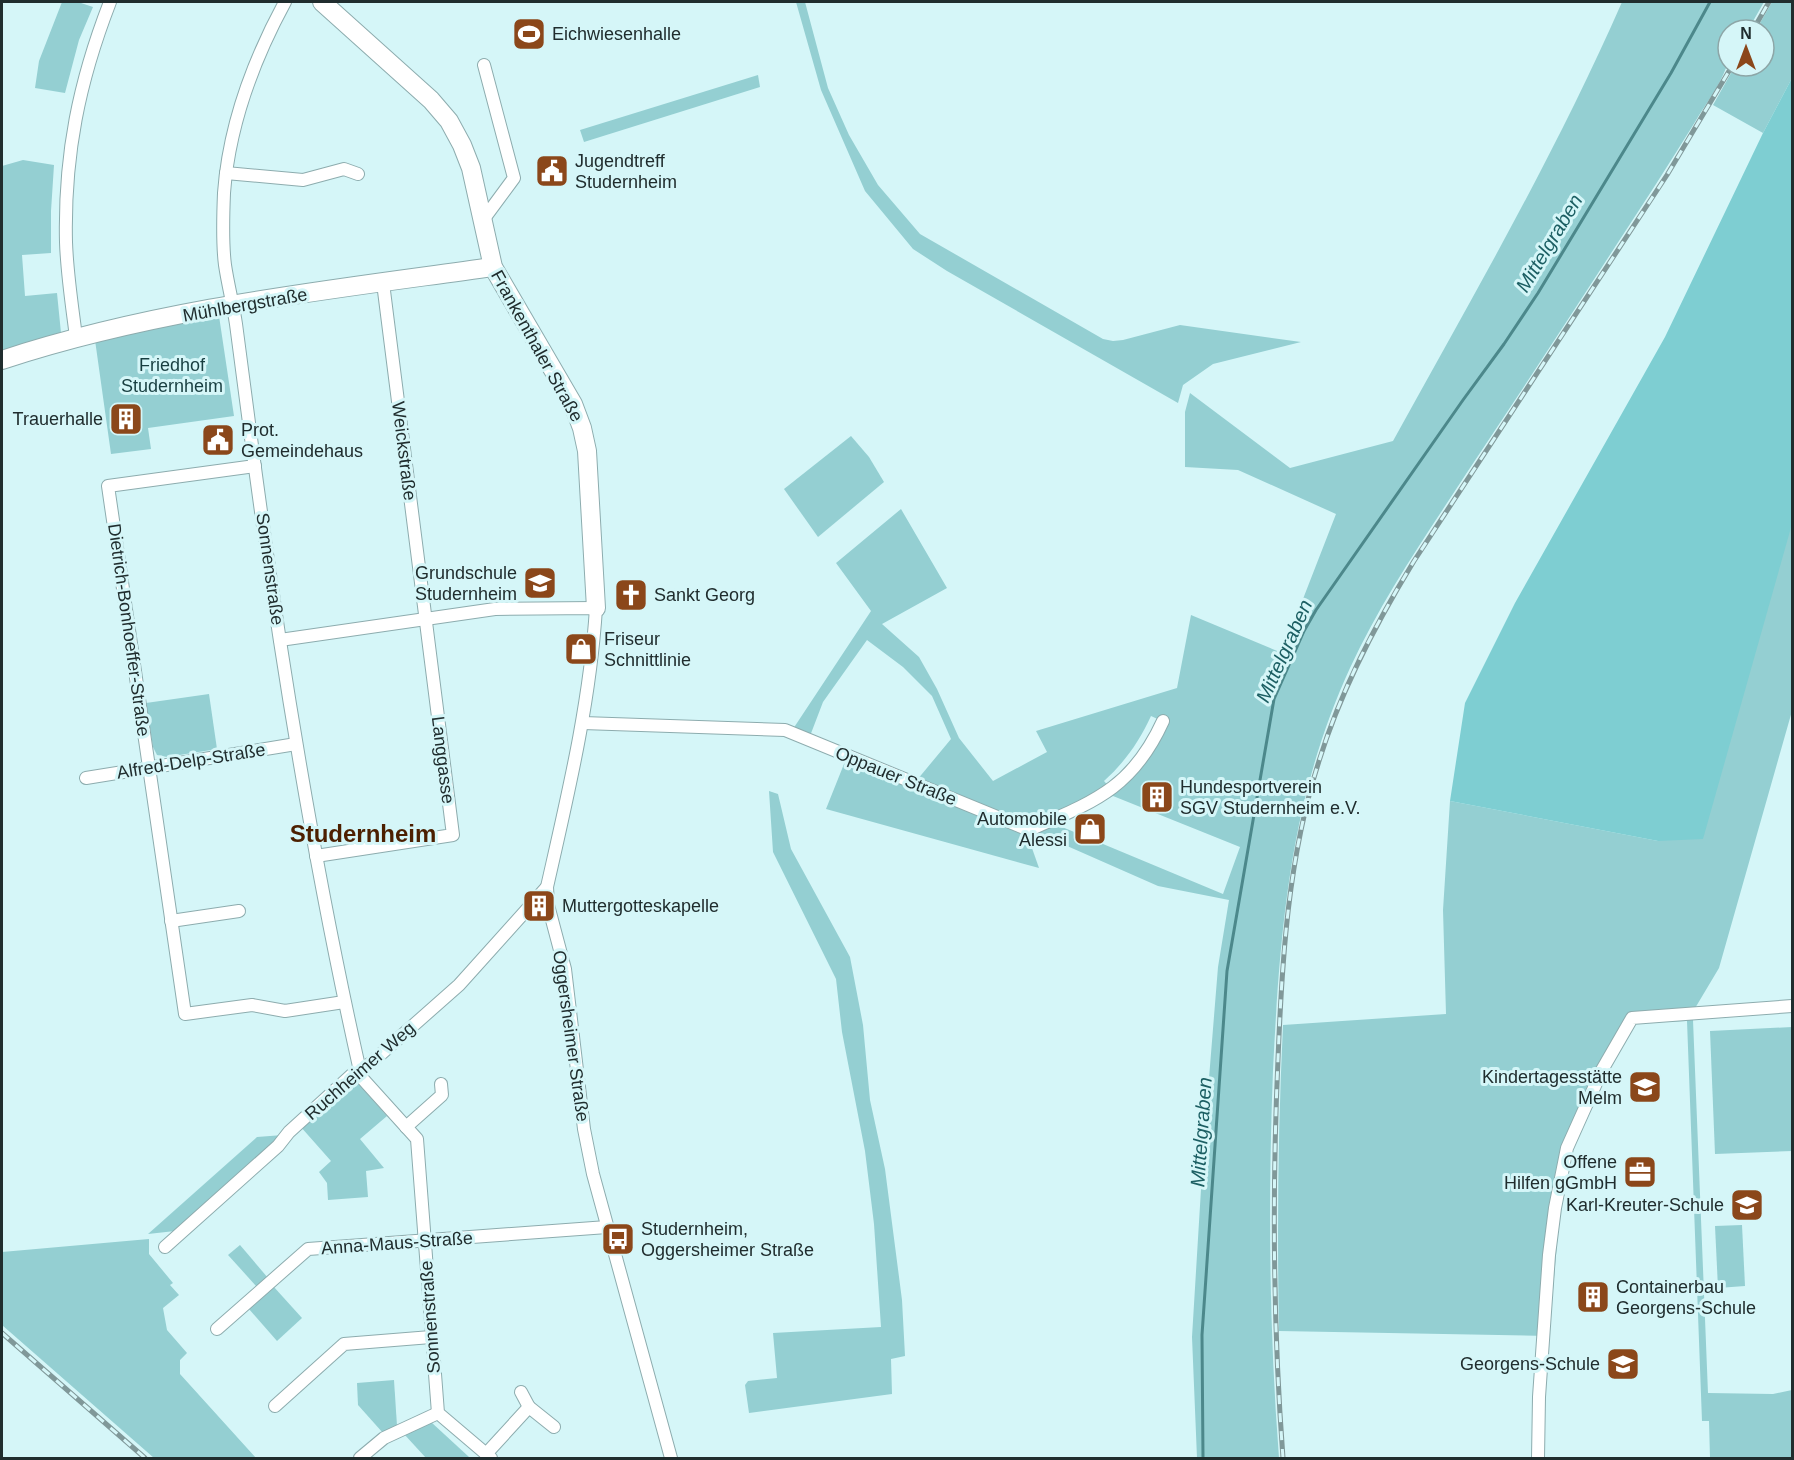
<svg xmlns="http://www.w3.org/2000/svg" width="1794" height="1460" viewBox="0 0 1794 1460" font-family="Arial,sans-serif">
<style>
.green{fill:#94cfd2;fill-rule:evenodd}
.forest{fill:#7eced2}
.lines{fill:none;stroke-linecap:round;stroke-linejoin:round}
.stream{stroke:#4c888b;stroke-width:3}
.street-casing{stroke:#8dacae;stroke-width:14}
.secondary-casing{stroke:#8dacae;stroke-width:20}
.street{stroke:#fff;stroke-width:12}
.secondary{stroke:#fff;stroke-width:18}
.rail-casing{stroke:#809899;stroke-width:5}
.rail{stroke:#d5f6f8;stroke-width:3;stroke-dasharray:9;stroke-linecap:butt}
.labels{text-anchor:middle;stroke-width:6;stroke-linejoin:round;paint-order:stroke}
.poi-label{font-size:18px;fill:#202d2e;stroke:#d5f6f8;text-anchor:start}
.street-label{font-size:18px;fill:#202d2e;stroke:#d5f6f8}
.park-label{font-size:18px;fill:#183e40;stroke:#d5f6f8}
.water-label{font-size:20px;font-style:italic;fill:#1c5f63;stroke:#d5f6f8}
.district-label{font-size:24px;font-weight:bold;fill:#4c1f00;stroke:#d5f6f8}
</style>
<rect width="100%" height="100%" fill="#d5f6f8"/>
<g class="green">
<path d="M62,2H78L93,7L79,40L65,93L35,88L39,61Z"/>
<path d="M796,2H805L828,88L849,135L878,185L920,234L1103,339L1113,341L1123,340L1180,325L1301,342L1213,364L1183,385L1178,403L947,271L913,249L865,191L821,90Z"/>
<path d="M1622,2H1764L1748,30H1728C1728,42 1731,58 1726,68C1719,87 1705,105 1695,122C1669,164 1642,206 1615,247C1566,323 1516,399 1466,474C1425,537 1382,599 1350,668C1290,798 1280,929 1273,1070C1268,1200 1269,1329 1279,1458H1197L1192,1337L1204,1140L1218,967L1229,900L1158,886L917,780L951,739L932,696L903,667L867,640L823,702L810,736L793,729L871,611L836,563L901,509L947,588L882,624L919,657L937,689L959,738L993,781L1047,752L1036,731L1177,688L1191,615L1282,653L1336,514L1238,470L1185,467V412L1190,393L1290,468L1393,441C1473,296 1556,153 1622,2ZM1151,716L1162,721L1112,790L1104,781C1125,762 1139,742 1151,716ZM1113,796L1240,847L1223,894L1055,824Z"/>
<path d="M1772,2H1792V78L1763,133L1713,105L1735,66H1764V30H1756Z"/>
<path d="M758,75L760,87L584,142L580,130Z"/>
<path d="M23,160L54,165L51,211V253L22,255L25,296L57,293L61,333L2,367V166Z"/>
<path d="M219,316L234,416L148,428L151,449L111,454L95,340Z"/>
<path d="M851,436L869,457L884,482L818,537L784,489Z"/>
<path d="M1792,524V711L1719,968L1688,1020H1693L1708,1393L1773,1394L1792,1390V1458H1710L1709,1421H1702L1687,1021L1636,1023L1607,1073L1573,1149L1560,1209L1549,1336L1279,1331C1277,1229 1278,1128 1283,1025L1446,1014L1443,910L1450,801L1658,841Z"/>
<path d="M209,694L217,749L167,757L157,755L153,747L146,703Z"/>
<path d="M846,759L1027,834L1039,868L826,809Z"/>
<path d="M769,791L778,794L791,849L850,957L863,1025L870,1100L885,1169L902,1300L905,1356L891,1359L892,1394L749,1413L745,1385L748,1381L777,1378L773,1333L881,1327L874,1224L865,1151L842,1032L836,979L773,852Z"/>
<path d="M1792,1027V1151L1715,1154L1710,1031Z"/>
<path d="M354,1079L387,1116L360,1139L384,1168L366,1171L368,1197L328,1200L327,1183L319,1172L331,1161L300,1126Z"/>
<path d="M283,1135L175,1231L148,1234L257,1137Z"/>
<path d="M1742,1225L1745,1286L1718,1288L1715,1226Z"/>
<path d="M149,1239V1254L173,1283L170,1285L179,1295L163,1308L167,1330L187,1353L180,1360V1374L256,1458H154L2,1325V1252Z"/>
<path d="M240,1245L268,1278L257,1287L228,1255Z"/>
<path d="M273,1286L302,1318L277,1341L248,1308Z"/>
<path d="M394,1380L397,1426L383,1433L358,1405L357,1383Z"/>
<path d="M431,1422L469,1457L468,1458H426L404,1434Z"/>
</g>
<path class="forest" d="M1792,78V524L1703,839L1658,841L1450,801L1465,703L1515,603L1665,337L1763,133Z"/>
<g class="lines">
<path class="stream" d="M1203,1458L1202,1335L1227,971L1274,699L1304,631L1316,610L1463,400L1504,344L1538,293L1671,73L1710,2"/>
<g class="street-casing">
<g id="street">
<path d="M285,2C253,61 229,125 224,193C223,217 222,242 225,265C228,285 233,304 236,324C241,362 246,400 251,438C279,650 313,862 360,1071L361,1077L417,1139L438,1413L491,1458"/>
<path d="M226,173L303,180L344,169L358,174"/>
<path d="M483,220L514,178L484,65"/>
<path d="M76,337C72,305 67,274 66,242C64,155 79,82 110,2"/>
<path d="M255,466L108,486L185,1014L252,1005L285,1011L344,1002"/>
<path d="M280,640L495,609L596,608C590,703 568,794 547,887L548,905L565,969L584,1129L593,1174L671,1458"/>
<path d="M583,723L785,730L1029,830C1093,802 1132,789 1163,721"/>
<path d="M86,778L296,744"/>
<path d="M316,856L453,835L383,283"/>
<path d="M171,921L239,911"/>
<path d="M406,1127L442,1095L441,1084"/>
<path d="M165,1247L278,1146L289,1132L355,1072L364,1069L459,985L547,887"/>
<path d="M217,1329L308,1249L607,1227"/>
<path d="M521,1392L529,1407"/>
<path d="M275,1406L344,1344L431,1337"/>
<path d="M486,1454L529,1407L554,1427"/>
<path d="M360,1458L384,1438L438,1413"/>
<path d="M1538,1458L1539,1397L1549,1255L1555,1208L1567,1148L1602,1070L1632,1018L1792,1006"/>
</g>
</g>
<g class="secondary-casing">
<g id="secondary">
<path d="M322,2L431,100L449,121L462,145L471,168L493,267L573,404L582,428L587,451L596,608"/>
<path d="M2,360C159,308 329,290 493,267"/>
</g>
</g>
<use href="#street" class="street"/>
<use href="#secondary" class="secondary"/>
<g class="rail-casing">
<g id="rail">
<path d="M1753,30L1769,2"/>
<path d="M2,1333L145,1458"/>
<path d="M1283,1458C1273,1325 1272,1193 1278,1059C1282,959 1288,858 1319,761C1341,690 1375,625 1414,561L1667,175L1732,66"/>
</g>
</g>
<use href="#rail" class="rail"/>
</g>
<defs>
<g id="stadium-square" transform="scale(1.725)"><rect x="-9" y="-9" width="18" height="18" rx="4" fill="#8b471a" stroke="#d5f6f8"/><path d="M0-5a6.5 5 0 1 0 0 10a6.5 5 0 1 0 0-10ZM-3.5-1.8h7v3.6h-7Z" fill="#fff"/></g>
<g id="civic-square" transform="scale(1.725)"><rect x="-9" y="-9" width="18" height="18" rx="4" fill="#8b471a" stroke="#d5f6f8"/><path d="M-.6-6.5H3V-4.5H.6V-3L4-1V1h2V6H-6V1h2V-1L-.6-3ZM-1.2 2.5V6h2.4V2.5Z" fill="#fff"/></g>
<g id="building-square" transform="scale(1.725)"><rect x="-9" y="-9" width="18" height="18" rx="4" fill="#8b471a" stroke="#d5f6f8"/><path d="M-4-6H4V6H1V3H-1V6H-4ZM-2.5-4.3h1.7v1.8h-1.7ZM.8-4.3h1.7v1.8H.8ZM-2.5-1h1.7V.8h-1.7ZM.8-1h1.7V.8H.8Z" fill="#fff"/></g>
<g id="school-square" transform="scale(1.725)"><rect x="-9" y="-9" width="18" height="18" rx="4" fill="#8b471a" stroke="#d5f6f8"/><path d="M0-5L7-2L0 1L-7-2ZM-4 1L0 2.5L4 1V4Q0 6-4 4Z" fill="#fff"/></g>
<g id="church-square" transform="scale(1.725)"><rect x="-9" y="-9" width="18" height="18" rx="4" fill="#8b471a" stroke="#d5f6f8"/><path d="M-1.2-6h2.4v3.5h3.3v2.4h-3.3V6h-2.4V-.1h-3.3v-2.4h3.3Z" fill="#fff"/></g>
<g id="shop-square" transform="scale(1.725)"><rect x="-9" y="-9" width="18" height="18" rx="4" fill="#8b471a" stroke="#d5f6f8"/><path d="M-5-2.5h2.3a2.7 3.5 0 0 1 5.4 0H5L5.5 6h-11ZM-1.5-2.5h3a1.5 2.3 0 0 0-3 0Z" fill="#fff"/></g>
<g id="office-square" transform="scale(1.725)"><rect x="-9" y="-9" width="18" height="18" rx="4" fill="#8b471a" stroke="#d5f6f8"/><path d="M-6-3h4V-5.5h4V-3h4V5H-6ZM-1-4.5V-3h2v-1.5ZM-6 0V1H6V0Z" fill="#fff"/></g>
<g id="bus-square" transform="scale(1.725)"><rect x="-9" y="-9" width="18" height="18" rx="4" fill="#8b471a" stroke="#d5f6f8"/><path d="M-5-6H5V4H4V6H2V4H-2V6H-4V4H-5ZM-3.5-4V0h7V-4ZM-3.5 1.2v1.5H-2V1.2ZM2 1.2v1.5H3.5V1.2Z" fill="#fff"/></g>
</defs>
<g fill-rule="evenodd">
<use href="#stadium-square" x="529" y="34"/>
<use href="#civic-square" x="552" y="171"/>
<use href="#building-square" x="126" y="419"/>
<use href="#civic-square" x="218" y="440"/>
<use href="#school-square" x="540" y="583"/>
<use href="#church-square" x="631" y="595"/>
<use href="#shop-square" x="581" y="649"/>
<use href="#building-square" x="1157" y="797"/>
<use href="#shop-square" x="1090" y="829"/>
<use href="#building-square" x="539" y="906"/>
<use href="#school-square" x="1645" y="1087"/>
<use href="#office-square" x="1640" y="1172"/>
<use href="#school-square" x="1747" y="1205"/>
<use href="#bus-square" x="618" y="1239"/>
<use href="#building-square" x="1593" y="1297"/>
<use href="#school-square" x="1623" y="1364"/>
</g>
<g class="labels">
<g class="poi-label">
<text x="552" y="40">Eichwiesenhalle</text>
<text x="575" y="167">Jugendtreff<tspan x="575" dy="21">Studernheim</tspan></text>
<text x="103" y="425" text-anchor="end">Trauerhalle</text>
<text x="241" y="436">Prot.<tspan x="241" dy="21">Gemeindehaus</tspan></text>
<text x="517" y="579" text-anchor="end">Grundschule<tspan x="517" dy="21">Studernheim</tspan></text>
<text x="654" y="601">Sankt Georg</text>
<text x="604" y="645">Friseur<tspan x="604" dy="21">Schnittlinie</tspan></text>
<text x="1180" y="793">Hundesportverein<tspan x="1180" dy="21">SGV Studernheim e.V.</tspan></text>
<text x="1067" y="825" text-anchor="end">Automobile<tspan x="1067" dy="21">Alessi</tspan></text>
<text x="562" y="912">Muttergotteskapelle</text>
<text x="1622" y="1083" text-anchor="end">Kindertagesstätte<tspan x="1622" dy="21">Melm</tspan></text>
<text x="1617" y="1168" text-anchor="end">Offene<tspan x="1617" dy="21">Hilfen gGmbH</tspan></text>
<text x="1724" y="1211" text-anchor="end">Karl-Kreuter-Schule</text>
<text x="641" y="1235">Studernheim,<tspan x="641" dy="21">Oggersheimer Straße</tspan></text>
<text x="1616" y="1293">Containerbau<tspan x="1616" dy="21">Georgens-Schule</tspan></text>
<text x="1600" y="1370" text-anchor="end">Georgens-Schule</text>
</g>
<g class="street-label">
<text transform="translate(245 305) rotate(-10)" y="6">Mühlbergstraße</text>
<text transform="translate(537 346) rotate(61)" y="6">Frankenthaler Straße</text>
<text transform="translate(404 451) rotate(83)" y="6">Weickstraße</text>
<text transform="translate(270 569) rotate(82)" y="6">Sonnenstraße</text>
<text transform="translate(129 630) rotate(82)" y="6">Dietrich-Bonhoeffer-Straße</text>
<text transform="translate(443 760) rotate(83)" y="6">Langgasse</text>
<text transform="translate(191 761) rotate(-9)" y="6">Alfred-Delp-Straße</text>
<text transform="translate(896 776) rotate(22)" y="6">Oppauer Straße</text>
<text transform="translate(571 1036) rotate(82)" y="6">Oggersheimer Straße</text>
<text transform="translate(360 1071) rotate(-41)" y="6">Ruchheimer Weg</text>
<text transform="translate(397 1243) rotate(-4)" y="6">Anna-Maus-Straße</text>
<text transform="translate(430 1317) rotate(-94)" y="6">Sonnenstraße</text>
</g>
<g class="park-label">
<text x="172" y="371">Friedhof<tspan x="172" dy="21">Studernheim</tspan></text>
</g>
<g class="water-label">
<text transform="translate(1549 243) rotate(-59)" y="7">Mittelgraben</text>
<text transform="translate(1284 651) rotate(-66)" y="7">Mittelgraben</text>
<text transform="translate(1201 1132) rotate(-86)" y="7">Mittelgraben</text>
</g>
<g class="district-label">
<text x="363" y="842">Studernheim</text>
</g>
</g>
<rect width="1794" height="1460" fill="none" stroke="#202d2e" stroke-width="6"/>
<g transform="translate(1746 48)"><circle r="28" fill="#d5f6f8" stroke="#8da6a7" stroke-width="1.5"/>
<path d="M0-4.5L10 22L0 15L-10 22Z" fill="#8b471a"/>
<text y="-9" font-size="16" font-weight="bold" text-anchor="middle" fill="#202d2e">N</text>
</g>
</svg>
